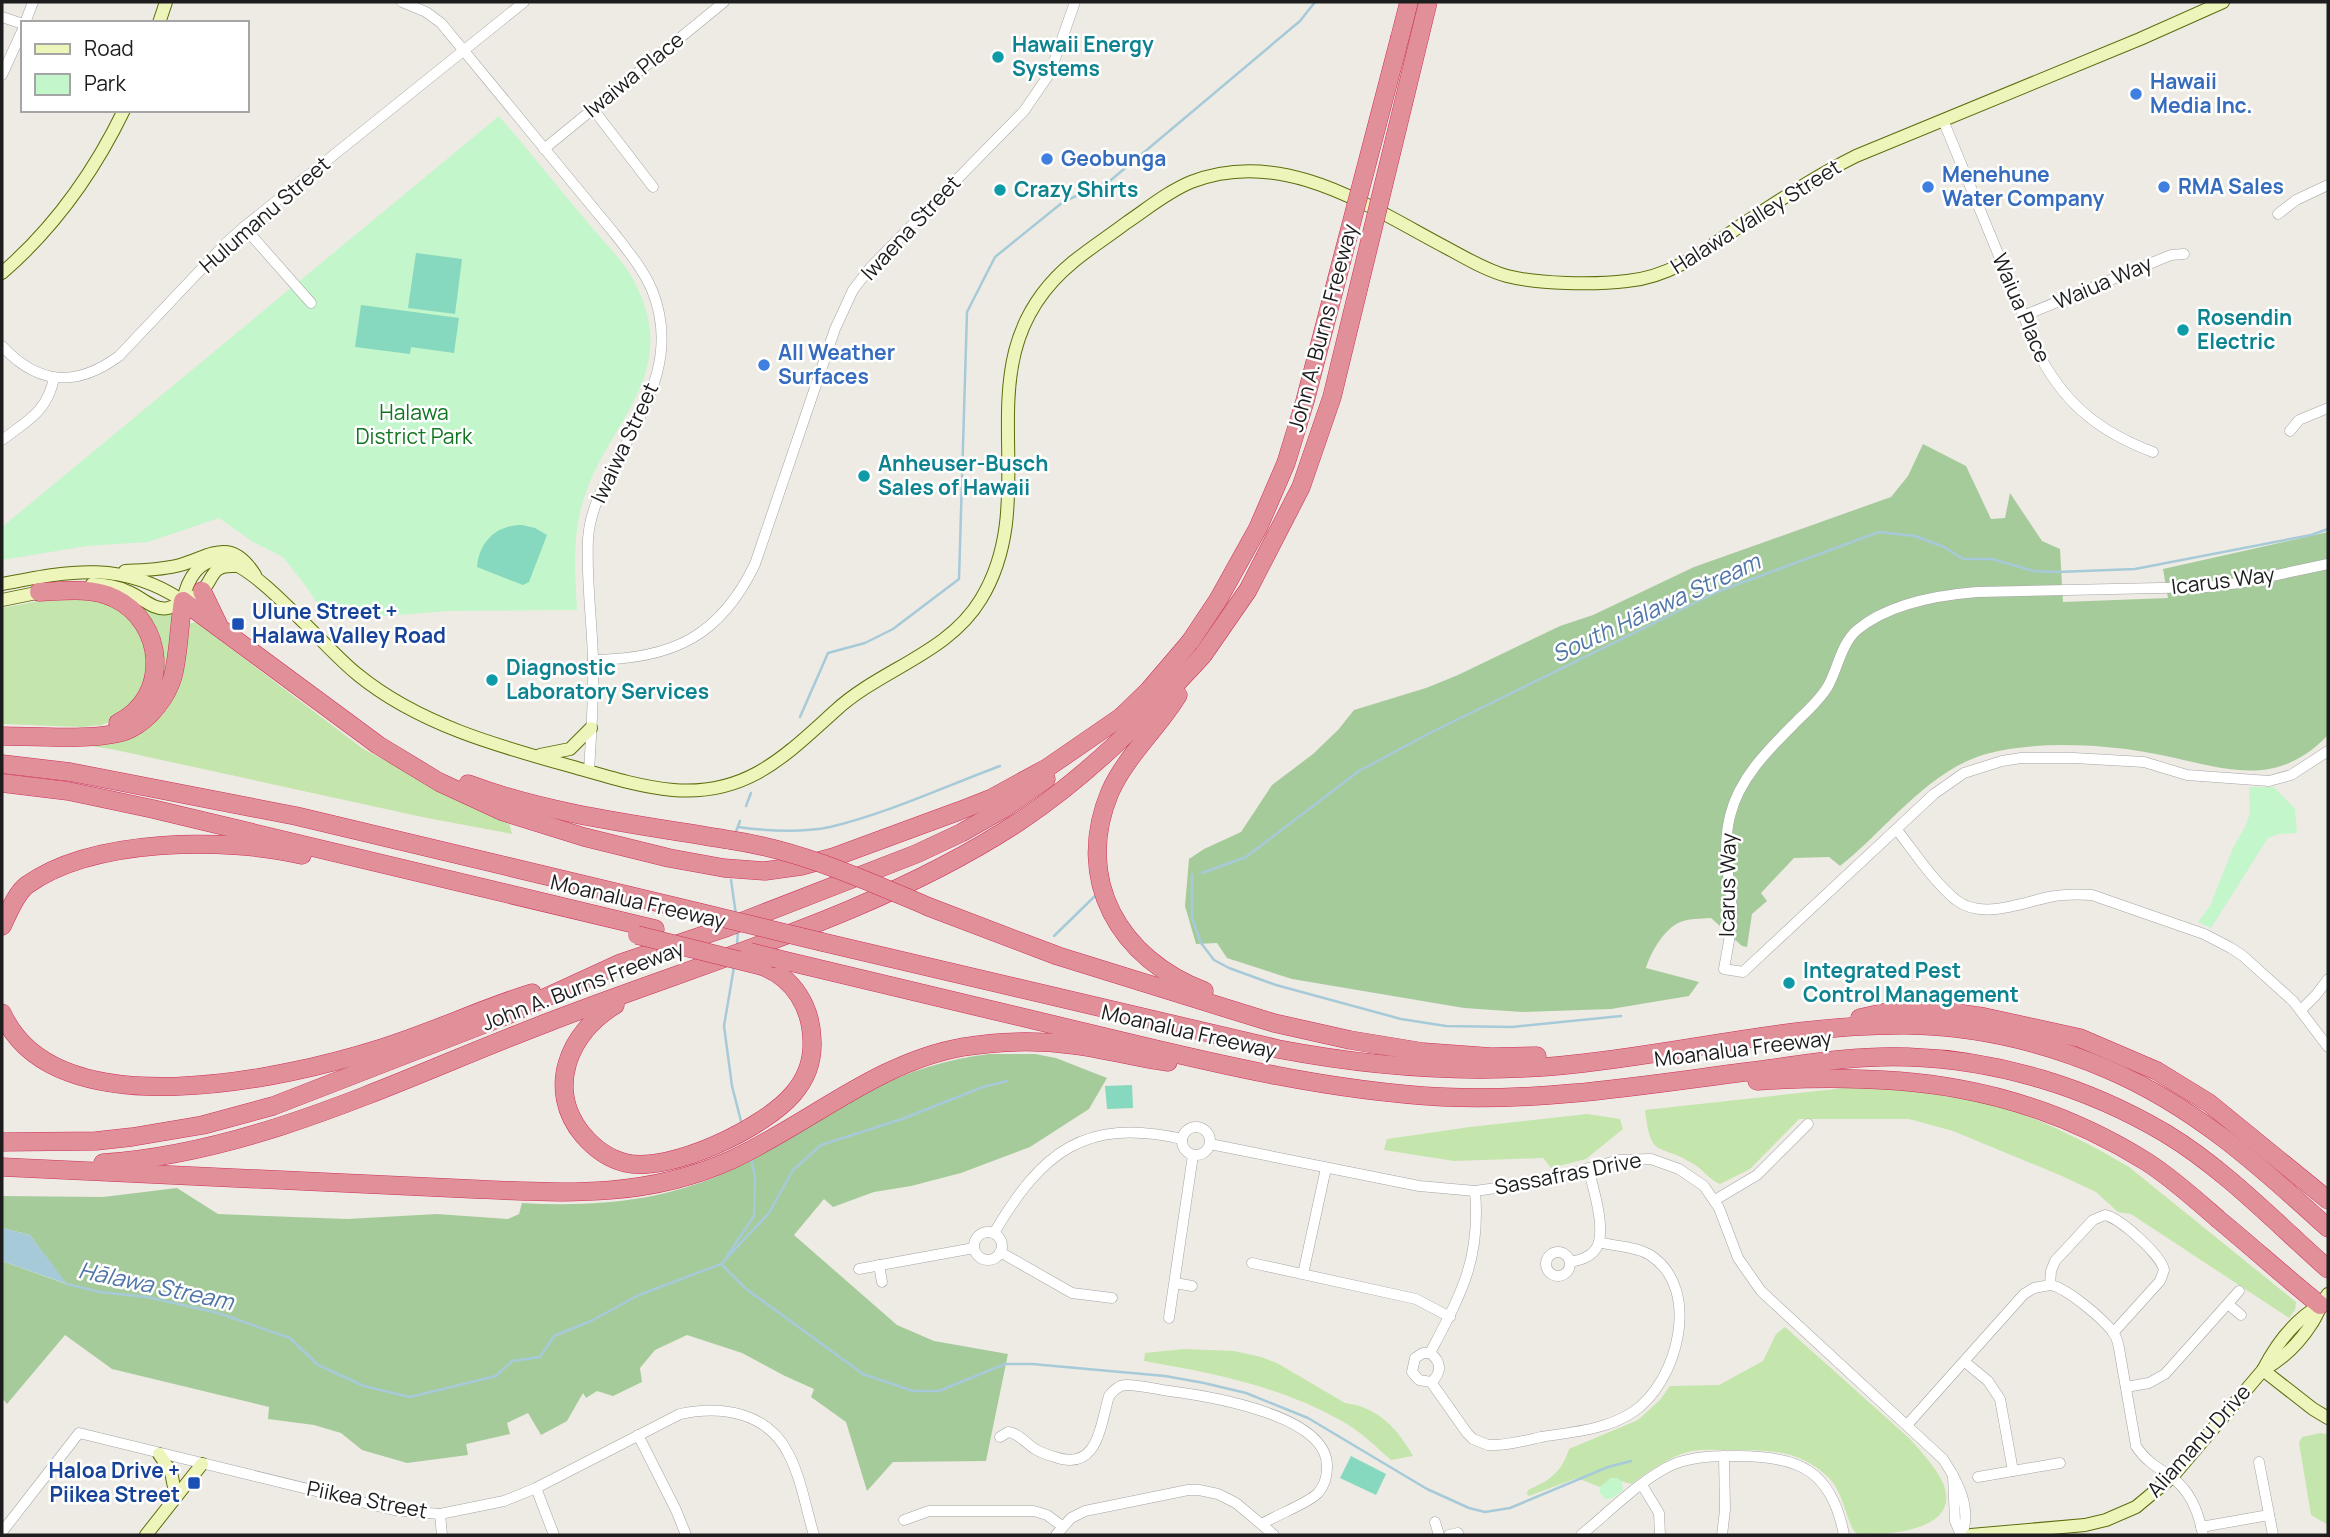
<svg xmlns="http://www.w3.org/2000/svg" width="2330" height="1537" viewBox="0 0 2330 1537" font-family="Manrope,sans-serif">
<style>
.grass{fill:#c4e5ac}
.forest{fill:#a6cb9b}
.park{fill:#c3f6ca}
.pitch{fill:#86d8be}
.water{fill:#a7cad9}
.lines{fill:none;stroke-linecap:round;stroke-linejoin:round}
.stream{stroke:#a7cad9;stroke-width:2.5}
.street-casing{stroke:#a4a4a4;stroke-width:11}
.secondary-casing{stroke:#5c6d0b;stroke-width:14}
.highway-casing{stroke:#ce2f5a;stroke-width:19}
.street{stroke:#fff;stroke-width:10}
.secondary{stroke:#eef5ba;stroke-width:12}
.highway{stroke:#e19099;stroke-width:18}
.highway-bridge-casing{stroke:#ce2f5a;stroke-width:19;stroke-linecap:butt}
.highway-bridge{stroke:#e19099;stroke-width:18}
.culture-dot{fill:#0f9aa8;stroke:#fff;stroke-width:2.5}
.shop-dot{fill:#3f7fe0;stroke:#fff;stroke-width:2.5}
.transit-dot{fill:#1a4fb4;stroke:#fff;stroke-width:2.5}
.labels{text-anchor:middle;stroke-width:5;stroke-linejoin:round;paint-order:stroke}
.culture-label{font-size:21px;font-weight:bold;fill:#0d838f;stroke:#fff;text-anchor:start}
.street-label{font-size:21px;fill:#1d1d1d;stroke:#fff}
.shop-label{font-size:21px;font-weight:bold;fill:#366cbe;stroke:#fff;text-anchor:start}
.park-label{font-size:21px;fill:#127521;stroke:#fff}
.transit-label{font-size:21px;font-weight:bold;fill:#164399;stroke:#fff;text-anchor:start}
.water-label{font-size:23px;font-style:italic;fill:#5075a7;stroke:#fff}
</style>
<rect width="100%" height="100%" fill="#eeebe4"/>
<g class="grass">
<path d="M59,597L103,600L139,625L150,663L137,701L115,719L102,725L81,727L2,724V608Z"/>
<path d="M144,607L154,613L175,614L166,682L151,699L141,611Z"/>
<path d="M196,622L362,748L462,802L508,818L512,834L427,818L116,750L66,742C83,740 122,739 137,733C185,711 181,670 185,625Z"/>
<path d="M1863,1086C1897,1088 1932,1090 1965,1097C2024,1110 2078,1137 2129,1167L2296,1302L2295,1310L2289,1318L2131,1214L2118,1212L2096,1192L2062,1176L1953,1131L1909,1119H1799L1750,1169L1720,1184C1708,1179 1703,1169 1692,1163C1657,1142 1651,1160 1645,1110Z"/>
<path d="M1587,1114L1620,1119L1623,1129L1586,1159L1551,1168L1543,1158L1454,1161L1384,1150L1387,1139L1470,1127Z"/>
<path d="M1785,1327L1910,1439C1921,1452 1936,1467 1943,1483C1963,1532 1886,1535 1857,1534C1847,1527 1845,1494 1829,1478C1800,1449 1768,1450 1730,1450C1717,1450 1704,1449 1692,1451C1671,1455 1648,1472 1631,1484L1611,1478L1600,1487L1577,1478L1529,1496L1527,1494L1528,1490C1549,1481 1562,1472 1569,1449L1638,1420L1660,1400L1670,1386L1719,1385L1763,1361L1776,1334Z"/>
<path d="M1184,1349L1234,1351L1261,1357L1277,1363L1345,1403C1378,1407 1398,1429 1413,1456L1391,1460C1375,1446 1359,1430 1340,1420C1279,1386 1213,1373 1144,1361L1145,1353Z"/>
<path d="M2320,1433L2328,1434V1525L2311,1515L2299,1443L2302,1437Z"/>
</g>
<g class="forest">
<path d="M1923,444L1966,466L1991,519L2005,518L2010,493L2042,541L2060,549L2063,602L2168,598L2163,569L2328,532V735C2271,795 2214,763 2145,752C2097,744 2033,741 1986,754C1927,771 1886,830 1840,866L1829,857L1794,858L1761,893L1767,901L1752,914L1747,947L1742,946L1711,918C1701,919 1688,918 1678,923C1663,931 1651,952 1646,968L1699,982L1689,996L1611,1009L1522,1012L1464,1008L1292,979L1227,958L1217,943L1196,944L1185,906L1189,859L1204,849L1241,832L1272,785L1313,754L1338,730L1354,710L1426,688L1458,675L1560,626L1593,615L1694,567L1891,497L1908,476Z"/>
<path d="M989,1054H1035L1056,1058L1107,1078L1089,1109L1030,1147L961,1173L911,1186L874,1192L833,1207L824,1199L794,1235L897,1325L934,1341L1008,1354L986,1461L893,1462L867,1491L846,1422L811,1397L814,1389L785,1376L742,1353L687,1335L655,1350L640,1368L642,1382L613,1396L597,1391L586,1398L583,1393L567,1421L541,1435L528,1413L507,1423L510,1434L466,1444L468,1455L407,1463L362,1450L341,1433L314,1425L268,1419L269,1407L112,1369L65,1335L7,1404L2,1398V1261L66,1284L30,1235L2,1228V1196L103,1197L177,1188L218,1214L347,1219L437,1214L508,1219L519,1214L522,1203C592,1207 659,1202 725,1173C777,1150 821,1114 872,1089C910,1071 947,1059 989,1054Z"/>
</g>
<g class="park">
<path d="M499,116C529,151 558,187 588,223C603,241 623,260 634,281C683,374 609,420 584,498C572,535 575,572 577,610L450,611L328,620L308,589L283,557L253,542L219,518L148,542L87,546L2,560V527Z"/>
<path d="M2249,787H2274L2295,809L2297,833L2279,834L2268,838L2211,928L2198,922L2210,906L2233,848L2246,825L2250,813Z"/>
<path d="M1611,1478H1618L1622,1483L1623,1490L1613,1498L1605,1499L1600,1493V1487Z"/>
</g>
<g class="pitch">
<path d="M416,253L462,259L455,314L408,308Z"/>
<path d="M361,305L459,318L454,353L411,347L410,354L355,347Z"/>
<path d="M522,525L535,528L547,535L529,582L523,585L477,567C479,542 496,525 522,525Z"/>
<path d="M1132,1085L1133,1108L1107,1109L1105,1086Z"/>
<path d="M1351,1456L1386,1474L1376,1495L1340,1478Z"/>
</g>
<path class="water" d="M2,1228L30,1235L67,1284L2,1261Z"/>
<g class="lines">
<g class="stream">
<path d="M800,717L828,653L865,643L893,629L959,579L967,312L995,257L1063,202L1111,180L1300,21L1315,2"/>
<path d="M746,806L751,793"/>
<path d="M738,827C767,831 801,833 830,827C886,814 946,786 1000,766"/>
<path d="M735,834L740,821"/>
<path d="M1202,873L1246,857L1359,771L1426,735L1717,592L1879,532L1915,536L1944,547L1963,559H1992L2034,571L2057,572L2135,569L2311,535L2328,529"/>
<path d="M1192,875V918L1201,943L1214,960L1229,968L1276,985L1401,1019L1446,1026L1512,1027L1621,1016"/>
<path d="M731,880L736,915"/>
<path d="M1054,936L1096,895"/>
<path d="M737,946L738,929"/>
<path d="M734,967L724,1026L732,1086L742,1125"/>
<path d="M727,1256L754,1216L755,1177L751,1159"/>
<path d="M721,1264L745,1288L863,1374L913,1391H939L1005,1364H1032L1165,1376L1204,1383L1246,1393L1308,1418L1427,1489L1469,1508L1485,1512L1510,1508L1608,1467L1631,1461"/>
<path d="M67,1284L100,1292L147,1297L218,1313L290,1338L318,1365L364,1386L410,1397L496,1376L512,1361L540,1357L554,1336L591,1321L639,1295L721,1264L769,1213L793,1170L821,1145L902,1119L983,1087L1007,1081"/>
</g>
<g class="street-casing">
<g id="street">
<path d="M402,2L426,12L441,23L614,233C628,251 643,269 652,290C678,354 647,405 617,460C604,485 590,509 588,539C586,579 592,620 593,660C594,698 591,735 589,772"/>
<path d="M2,17L23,24"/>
<path d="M25,23L33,2"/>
<path d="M2,75L23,29"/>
<path d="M593,109L653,187"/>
<path d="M1943,120L2041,358C2067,406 2102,433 2153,452"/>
<path d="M544,149L724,2"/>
<path d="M2278,214L2296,200L2328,185"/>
<path d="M244,227L311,303"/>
<path d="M2023,316L2171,255L2184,254"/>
<path d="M2,346C39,386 77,387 119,356L227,242L244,227L524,2"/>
<path d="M2290,431L2299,420L2328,408"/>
<path d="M2,440C28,420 47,412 54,378"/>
<path d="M2328,564L2239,583L2206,587L1977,592C1939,595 1888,604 1857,630C1841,644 1838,668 1828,686C1820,700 1807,711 1796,722C1769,749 1739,778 1730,816C1721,854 1730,875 1732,911C1732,930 1727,951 1724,969L1743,972L1934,794L1964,773L2002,761L2021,758H2074L2144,762L2187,775L2269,781L2291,775L2328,751"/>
<path d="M593,660C672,659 720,637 755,564L835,329L853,290L870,268L1024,111L1050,73L1075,2"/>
<path d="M1897,830C1915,853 1933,881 1956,900C1982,920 2021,903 2049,897C2064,894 2077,894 2092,895L2204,934L2231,948L2243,956L2293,1001L2328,1047"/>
<path d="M2301,1010L2316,995L2328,979"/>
<circle cx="1196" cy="1141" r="14"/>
<path d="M1210,1144L1419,1186L1475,1191L1545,1181L1619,1160L1651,1159L1679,1169L1704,1186L1719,1208L1738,1258L1761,1291L1943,1459C1958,1482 1972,1508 1962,1535"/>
<path d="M1715,1200L1757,1175L1808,1124"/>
<circle cx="988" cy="1246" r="14"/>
<path d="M994,1233C1042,1152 1084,1117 1182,1139"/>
<circle cx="1558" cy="1264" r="12"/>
<path d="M1000,1252L1072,1293L1112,1298"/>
<path d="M1570,1262C1579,1260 1589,1258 1595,1250C1608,1234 1593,1187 1588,1168"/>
<path d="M1252,1263L1416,1299L1450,1317"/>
<path d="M879,1265L882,1282"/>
<path d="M859,1269L974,1248"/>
<path d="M1303,1274L1326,1168"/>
<path d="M1175,1283L1192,1286"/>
<path d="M2050,1285C2066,1287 2103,1319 2113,1332C2116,1336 2118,1343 2119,1348L2136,1446C2144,1459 2156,1467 2169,1475C2190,1490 2198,1510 2203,1535"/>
<path d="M2228,1304L2241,1315"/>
<path d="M1169,1318L1193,1155"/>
<path d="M1430,1353H1423L1415,1358L1412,1372L1419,1380L1431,1382L1467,1433L1473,1439L1488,1445C1505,1446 1523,1441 1541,1437C1572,1432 1606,1430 1633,1412C1677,1383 1703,1289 1650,1255C1636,1246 1616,1247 1599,1242"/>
<path d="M1430,1353C1461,1294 1481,1260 1475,1191"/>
<path d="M1430,1353C1442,1362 1442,1373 1431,1382"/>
<path d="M1965,1362L1988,1381L2000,1399L2013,1471"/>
<path d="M2126,1387L2149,1383L2165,1374L2239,1291"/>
<path d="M1907,1425L2024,1294L2034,1288L2050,1285L2051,1271L2055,1261L2093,1220L2105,1215C2120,1218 2161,1255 2164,1270L2160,1281L2113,1333"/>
<path d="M638,1435L676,1510L686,1535"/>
<path d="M1000,1437L1008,1432C1019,1433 1025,1443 1035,1449C1041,1453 1048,1455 1055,1457C1098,1472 1100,1426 1109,1396C1114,1390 1119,1385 1126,1385C1140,1385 1155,1389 1169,1391C1208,1396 1330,1415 1327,1468C1327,1477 1324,1486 1318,1493C1309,1503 1276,1515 1262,1524"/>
<path d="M2259,1462L2273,1535"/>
<path d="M1953,1475L1955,1521L1961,1535"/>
<path d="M1978,1477L2060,1463"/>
<path d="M1642,1485L1659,1513L1660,1535"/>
<path d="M536,1488L554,1535"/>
<path d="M440,1514L442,1535"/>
<path d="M904,1520L929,1511H1034L1047,1515L1062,1526"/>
<path d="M1435,1522L1439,1535"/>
<path d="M2201,1527L2269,1515"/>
<path d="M2,1532L79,1433L394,1510L440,1514L504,1501L536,1488L680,1414C721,1405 767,1412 788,1453C801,1477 806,1509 814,1535"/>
<path d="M1056,1535L1071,1518L1085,1511L1188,1490H1199L1218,1494L1236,1503L1274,1535"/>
<path d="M1449,1535L1458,1533"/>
<path d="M1581,1535C1608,1513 1642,1478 1674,1464C1695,1456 1716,1456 1738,1456C1799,1456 1832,1471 1844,1535"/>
<path d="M1722,1535L1725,1510L1724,1456"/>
</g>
</g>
<g class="secondary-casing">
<g id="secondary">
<path d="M159,23L166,2"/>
<path d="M2,273C54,228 94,172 124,110"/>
<path d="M125,571C143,570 162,570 180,565C213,555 231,537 255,575"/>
<path d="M2,584C70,571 121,560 183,601"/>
<path d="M92,584C104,585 117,586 129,592C141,597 154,611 168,608C177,606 196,597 202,591C214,579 210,565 234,566"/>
<path d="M2,600L46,591"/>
<path d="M183,601C187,580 199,556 225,561C259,567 325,649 357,674C419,725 501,747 577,768C608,777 641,787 673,790C747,796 785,756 835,711C880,669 948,654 981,599C1048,489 955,359 1073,262C1090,248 1109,236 1126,223C1147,209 1167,192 1191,182C1283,146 1369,207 1447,248C1466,258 1485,270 1507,276C1538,284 1594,285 1627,281C1672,277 1707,249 1743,224C1780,200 1816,176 1856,156L2140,39L2223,2"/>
<path d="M540,755L570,749L591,728"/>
<path d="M2263,1370C2283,1359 2300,1342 2312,1323C2318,1314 2321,1303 2328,1294"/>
<path d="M2263,1370L2313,1409L2328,1418"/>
<path d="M159,1454L171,1472L176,1497"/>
<path d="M146,1535L202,1464"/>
<path d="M1971,1535L2085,1525L2106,1520L2136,1507L2172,1477L2263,1370C2276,1344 2295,1320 2320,1305"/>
</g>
</g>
<g class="highway-casing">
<g id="highway">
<path d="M1400,37L1409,2"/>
<path d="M202,591L218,624"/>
<path d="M39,592C63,591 92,587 114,598C165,622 171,697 118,723"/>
<path d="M1178,695C1158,728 1126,756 1110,792C1073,880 1120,959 1204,991"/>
<path d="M1116,722L1149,690L1190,642"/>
<path d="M2,736C33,736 104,742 130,729C150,719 167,697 173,676C179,652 179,626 183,601L378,745L439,782L504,812L584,837L669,858L724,868L765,871L801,866L834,857L959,811L992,798L1047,768L1124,715"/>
<path d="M2,764L70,772L296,816L698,912"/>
<path d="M2,783L68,791L153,809L655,929"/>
<path d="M468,784C551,815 642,825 730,840"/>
<path d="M929,907L1058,956L1274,1023L1350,1040L1423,1052L1491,1057L1537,1056"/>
<path d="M2,926C8,914 16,893 27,885C93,838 225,837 302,855"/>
<path d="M822,942L1278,1049C1372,1067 1461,1074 1556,1066C1673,1056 1788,1024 1906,1025C1974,1026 2044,1042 2107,1069C2194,1106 2259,1165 2328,1228"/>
<path d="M778,959C889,985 1001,1012 1113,1039C1221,1065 1331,1091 1443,1097C1550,1102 1656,1083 1761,1070C1810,1063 1859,1055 1908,1057C1998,1060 2087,1087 2165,1133C2225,1169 2276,1223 2328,1269"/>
<path d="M615,1005C569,1032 545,1089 583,1135C594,1148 609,1159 626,1163C671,1173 764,1128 793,1094C806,1079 813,1060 812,1040C811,1007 794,978 762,966"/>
<path d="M2,1013C55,1132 287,1078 382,1048C433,1032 481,1009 532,993"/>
<path d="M1860,1018L1892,1011H1942L1984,1017L2080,1038L2157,1071L2209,1103L2328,1200"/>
<path d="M1757,1081C1901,1072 2022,1084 2147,1162C2172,1178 2195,1199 2218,1219C2252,1247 2285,1277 2320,1305"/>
<path d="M2,1142L96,1141L132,1137L203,1125L273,1106L505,1016L621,963L728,927L916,854L961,833L1003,809L1046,779"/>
<path d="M103,1163C260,1152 404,1077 549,1022C704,962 881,913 1020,821C1089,775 1147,716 1203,655"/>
<path d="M2,1167L472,1189C563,1193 645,1199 731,1160C809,1124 877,1062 963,1047C1000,1041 1037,1040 1074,1045C1106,1049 1136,1058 1168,1062"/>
</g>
</g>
<use href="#street" class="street"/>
<use href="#secondary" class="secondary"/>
<use href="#highway" class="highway"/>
<g class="highway-bridge-casing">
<g id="highway-bridge">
<path d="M1190,642L1218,600L1258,528L1286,463L1305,401L1400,37"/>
<path d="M1203,655L1248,590L1301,487L1332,397L1428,2"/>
<path d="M730,840C800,850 863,879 929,907"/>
<path d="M698,912L822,942"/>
<path d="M637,935L762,966"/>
<path d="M750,952L778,959"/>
</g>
</g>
<use href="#highway-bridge" class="highway-bridge"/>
</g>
<g class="culture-dot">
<circle cx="998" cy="57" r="7"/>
<circle cx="1000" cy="190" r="7"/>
<circle cx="2183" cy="330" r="7"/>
<circle cx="864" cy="476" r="7"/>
<circle cx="492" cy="680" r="7"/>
<circle cx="1789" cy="983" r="7"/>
</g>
<g class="shop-dot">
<circle cx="2136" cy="94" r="7"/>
<circle cx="1047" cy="159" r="7"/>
<circle cx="1928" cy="187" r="7"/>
<circle cx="2164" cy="187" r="7"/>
<circle cx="764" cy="365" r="7"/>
</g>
<g class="transit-dot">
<rect x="231" y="617" width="14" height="14" rx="3.5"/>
<rect x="187" y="1476" width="14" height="14" rx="3.5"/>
</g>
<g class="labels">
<g class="culture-label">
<text x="1012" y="52">Hawaii Energy<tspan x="1012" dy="24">Systems</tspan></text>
<text x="1014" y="197">Crazy Shirts</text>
<text x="2197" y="325">Rosendin<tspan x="2197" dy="24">Electric</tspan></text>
<text x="878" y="471">Anheuser-Busch<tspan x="878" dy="24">Sales of Hawaii</tspan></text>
<text x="506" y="675">Diagnostic<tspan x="506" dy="24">Laboratory Services</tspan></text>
<text x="1803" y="978">Integrated Pest<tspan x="1803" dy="24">Control Management</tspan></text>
</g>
<g class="street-label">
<text transform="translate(634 75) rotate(-39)" y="7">Iwaiwa Place</text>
<text transform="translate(265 215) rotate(-41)" y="7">Hulumanu Street</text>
<text transform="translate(1756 217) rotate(-32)" y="7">Halawa Valley Street</text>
<text transform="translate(911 228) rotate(-47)" y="7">Iwaena Street</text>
<text transform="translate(2103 283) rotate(-23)" y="7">Waiua Way</text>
<text transform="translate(2021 308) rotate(67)" y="7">Waiua Place</text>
<text transform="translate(1323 328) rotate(-75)" y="7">John A. Burns Freeway</text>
<text transform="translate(625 443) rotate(-65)" y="7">Iwaiwa Street</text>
<text transform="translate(2223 581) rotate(-7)" y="7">Icarus Way</text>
<text transform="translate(1728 885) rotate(-89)" y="7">Icarus Way</text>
<text transform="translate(638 902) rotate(13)" y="7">Moanalua Freeway</text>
<text transform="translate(583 986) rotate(-21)" y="7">John A. Burns Freeway</text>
<text transform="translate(1189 1032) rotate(13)" y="7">Moanalua Freeway</text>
<text transform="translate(1743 1049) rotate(-7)" y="7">Moanalua Freeway</text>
<text transform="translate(1568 1174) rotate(-11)" y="7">Sassafras Drive</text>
<text transform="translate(2199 1441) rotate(-48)" y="7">Aliamanu Drive</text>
<text transform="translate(367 1500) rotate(11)" y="7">Piikea Street</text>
</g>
<g class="shop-label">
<text x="2150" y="89">Hawaii<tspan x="2150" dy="24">Media Inc.</tspan></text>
<text x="1061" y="166">Geobunga</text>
<text x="1942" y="182">Menehune<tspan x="1942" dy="24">Water Company</tspan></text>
<text x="2178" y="194">RMA Sales</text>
<text x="778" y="360">All Weather<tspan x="778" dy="24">Surfaces</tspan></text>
</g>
<g class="park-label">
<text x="414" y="420">Halawa<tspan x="414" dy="24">District Park</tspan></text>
</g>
<g class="transit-label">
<text x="252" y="619">Ulune Street +<tspan x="252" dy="24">Halawa Valley Road</tspan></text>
<text x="180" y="1478" text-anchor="end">Haloa Drive +<tspan x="180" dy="24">Piikea Street</tspan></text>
</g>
<g class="water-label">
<text transform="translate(1656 608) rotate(-25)" y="8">South Hālawa Stream</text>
<text transform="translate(156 1286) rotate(12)" y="8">Hālawa Stream</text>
</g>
</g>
<rect width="2330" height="1537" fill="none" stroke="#1d1d1d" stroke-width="7"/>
<rect x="21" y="21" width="228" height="91" fill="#ffffff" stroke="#a5a5a5" stroke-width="2"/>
<rect x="35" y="44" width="35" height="10" fill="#eef5ba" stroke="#a5a5a5" stroke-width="2"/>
<text x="84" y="56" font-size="21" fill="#1d1d1d">Road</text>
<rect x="35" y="74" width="35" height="21" fill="#c3f6ca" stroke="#a5a5a5" stroke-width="2"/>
<text x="84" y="91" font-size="21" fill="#1d1d1d">Park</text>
</svg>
